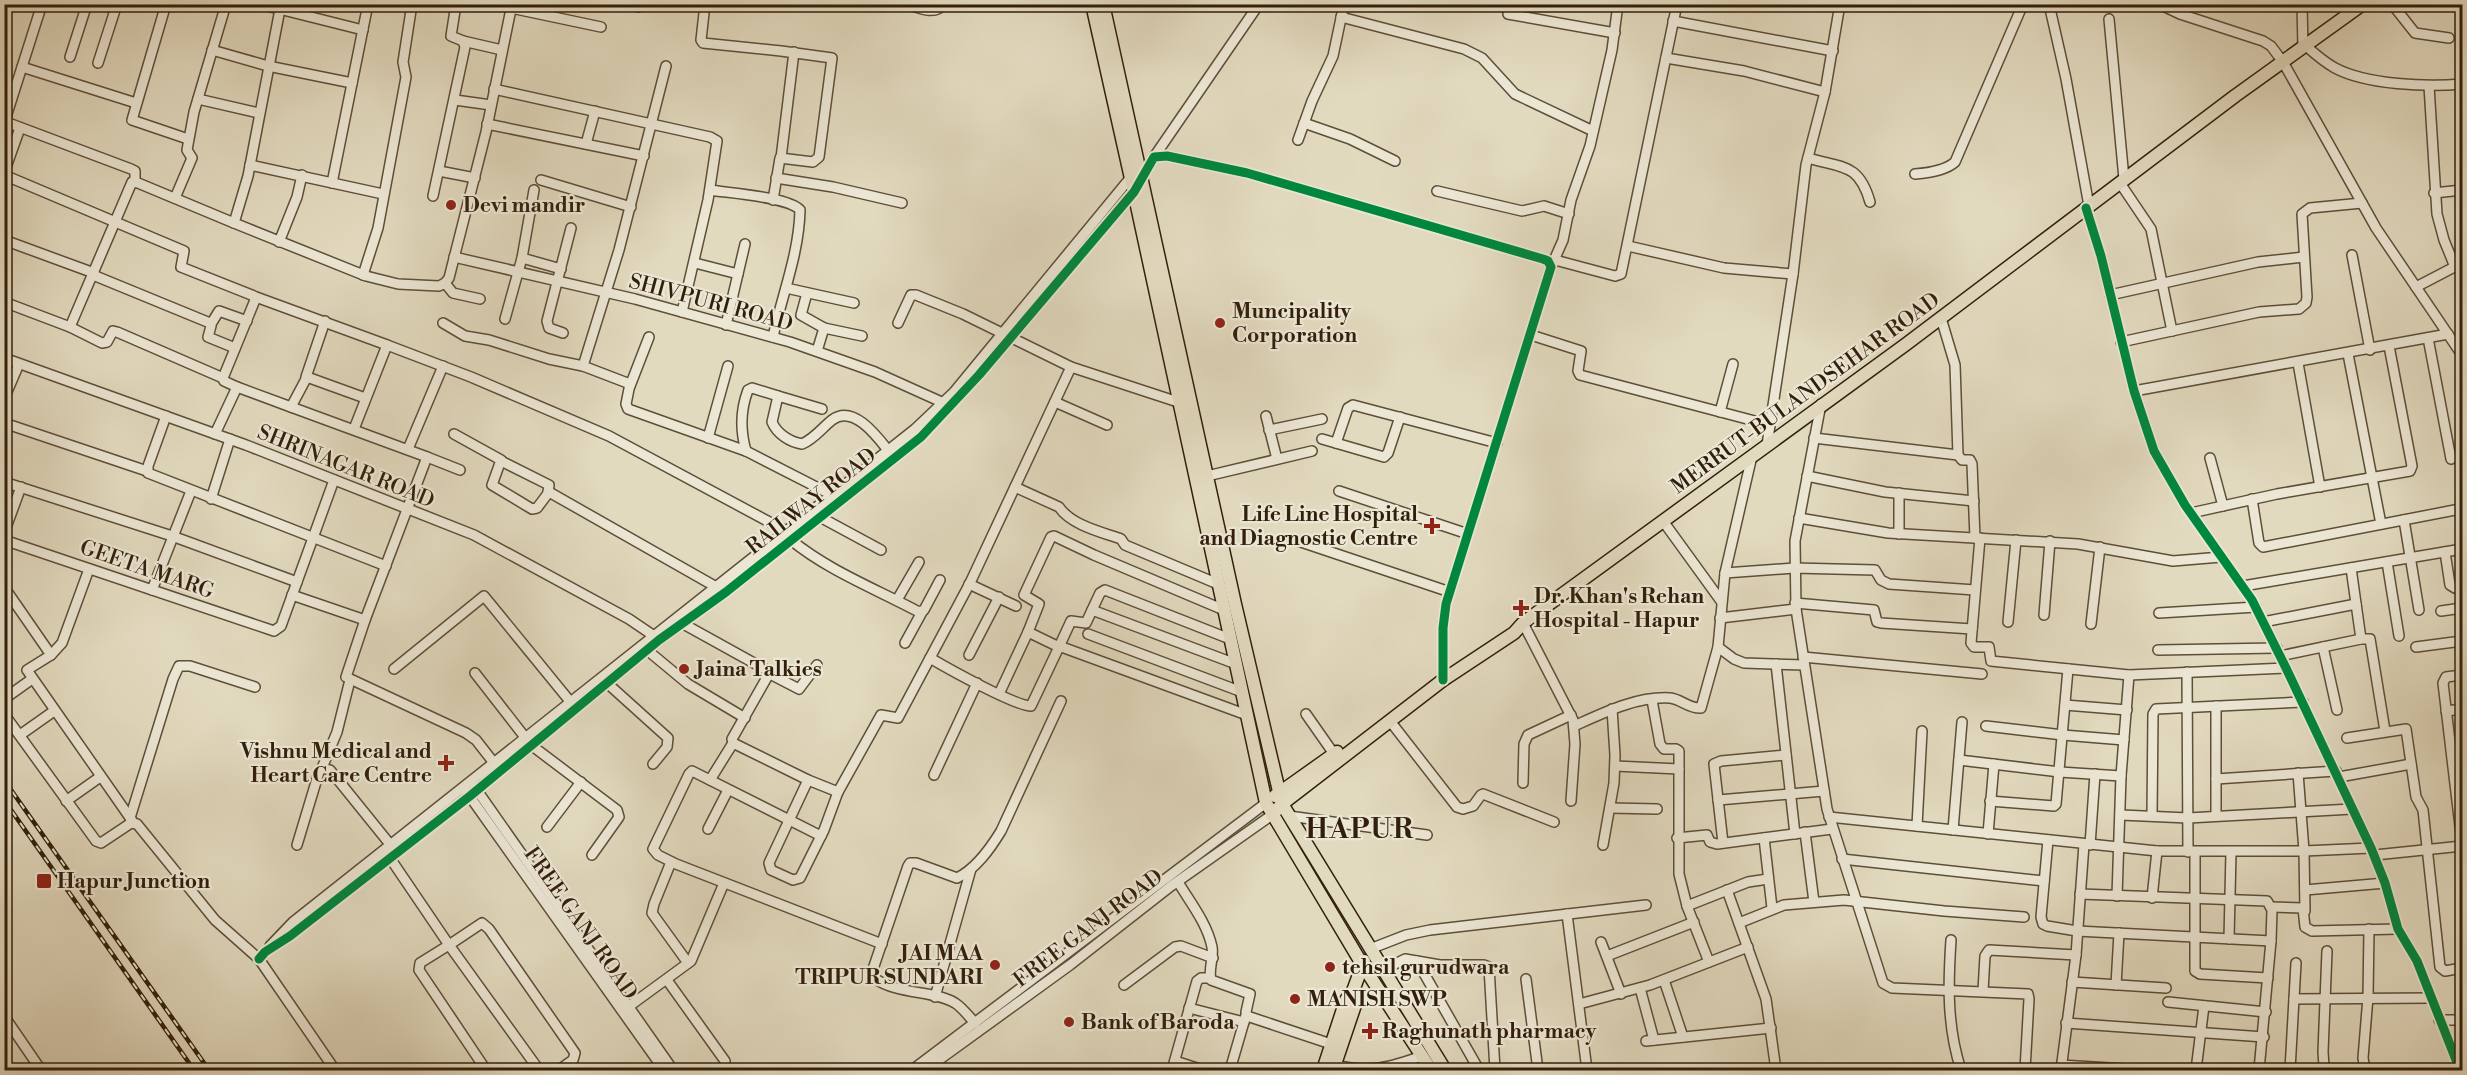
<svg xmlns="http://www.w3.org/2000/svg" width="2467" height="1075" viewBox="0 0 2467 1075" font-family="'Libre Bodoni',serif">
<style>
.lines{fill:none;stroke-linecap:round;stroke-linejoin:round}
.minor-casing{stroke:#5e4e38;stroke-width:12}
.major-casing{stroke:#321f0b;stroke-width:15}
.minor{stroke:#ece7d5;stroke-width:9}
.major{stroke:#e2dabf;stroke-width:12}
.rail-casing{stroke:#321f0b;stroke-width:4.5}
.rail{stroke:#ece7d5;stroke-width:2;stroke-dasharray:7;stroke-linecap:butt}
.cycleway-casing{stroke:#ece7d5;stroke-width:13}
.cycleway{stroke:#00873e;stroke-width:9}
.poi-dot{fill:#8f2418;stroke:#ece7d5;stroke-width:2}
.labels{text-anchor:middle;stroke-width:4.5;stroke-linejoin:round;paint-order:stroke}
.poi-label{font-size:21px;font-weight:bold;fill:#321f0b;stroke:#ece7d5;text-anchor:start}
.street-label{font-size:21px;fill:#321f0b;stroke:#ece7d5}
.district-label{font-size:27px;font-weight:bold;letter-spacing:1.5px;fill:#321f0b;stroke:#ece7d5}
</style>
<rect width="100%" height="100%" fill="#e2dabf"/>
<filter id="stains"><feTurbulence type="fractalNoise" baseFrequency=".00333" numOctaves="4"/><feColorMatrix values="0 0 0 0 .2 0 0 0 0 .09 0 0 0 0 .02 0 0 0 .5 -.17"/></filter>
<radialGradient id="worn" r=".72"><stop offset=".6" stop-color="#630" stop-opacity="0"/><stop offset="1" stop-color="#630" stop-opacity=".3"/></radialGradient>
<g class="lines">
<g class="minor-casing">
<g id="minor">
<path d="M42,4L7,114L6,122L131,169L135,171V182"/>
<path d="M101,4L115,9"/>
<path d="M166,4L132,120L188,139"/>
<path d="M259,4L363,30"/>
<path d="M281,4L248,176L234,223L366,276L398,284L439,286L445,283L449,278L486,132L512,4"/>
<path d="M705,4L701,40L703,43L781,51L832,58L819,157L813,162L780,158L773,200"/>
<path d="M907,4C919,8 935,16 944,4"/>
<path d="M2049,4L2066,79L2089,206"/>
<path d="M2159,4L2180,14L2263,41L2271,46L2283,62L2376,228L2462,355"/>
<path d="M2302,4L2303,48"/>
<path d="M2392,4L2415,33L2449,38"/>
<path d="M638,7L639,4"/>
<path d="M511,8L601,27"/>
<path d="M1508,14L1615,33"/>
<path d="M1341,17L1464,49L1482,58L1515,94L1593,131"/>
<path d="M2109,19L2124,179"/>
<path d="M1673,21L1833,51"/>
<path d="M463,41L502,50"/>
<path d="M2306,46C2315,54 2324,62 2335,68C2367,85 2427,87 2462,84"/>
<path d="M212,50L268,66L352,83"/>
<path d="M70,57L87,4"/>
<path d="M1666,58L1744,71L1825,92"/>
<path d="M98,63L117,4"/>
<path d="M666,66L619,250L583,366L630,384L626,404L628,409L746,451L834,496"/>
<path d="M22,67L136,103"/>
<path d="M2429,86L2437,214L2444,240L2455,267"/>
<path d="M494,89L710,137L717,141L708,200L682,312"/>
<path d="M198,99L259,113"/>
<path d="M455,100L491,105"/>
<path d="M1304,123L1350,139L1395,161"/>
<path d="M487,124L644,156"/>
<path d="M1298,140L1312,101L1333,56L1344,4"/>
<path d="M586,144L595,111"/>
<path d="M1154,157L1259,4"/>
<path d="M781,158L794,52"/>
<path d="M1808,158C1842,168 1859,163 1870,202"/>
<path d="M250,165L383,194"/>
<path d="M439,171L475,178"/>
<path d="M4,173L20,128"/>
<path d="M1915,174C1928,173 1945,171 1955,162L2023,4"/>
<path d="M4,175L184,251L181,267L254,296L255,300L223,378L224,381L237,387"/>
<path d="M776,178L833,187L902,203"/>
<path d="M541,180L631,207"/>
<path d="M332,183L368,4"/>
<path d="M2120,183L2151,229L2172,331"/>
<path d="M710,190C728,193 789,197 800,210C799,254 782,295 773,337"/>
<path d="M1437,191L1522,211L1544,206L1569,214"/>
<path d="M2434,193L2462,190"/>
<path d="M433,196L465,47L463,41L451,36L456,4"/>
<path d="M175,198L192,158L187,150L194,112L226,4"/>
<path d="M2086,208L2101,256L2134,391L2154,451L2185,505L2252,600L2286,668L2371,848L2385,883L2398,929L2417,961L2460,1070"/>
<path d="M4,240L94,273"/>
<path d="M279,242L297,197L302,175"/>
<path d="M1628,246L1724,268L1793,274"/>
<path d="M2352,255L2370,350"/>
<path d="M454,257L635,299L790,342L875,372L946,404"/>
<path d="M522,258L561,269"/>
<path d="M1555,260L1615,276L1621,274L1677,4"/>
<path d="M695,263L738,274"/>
<path d="M1552,265L1563,240L1571,200L1590,146L1612,50L1618,4"/>
<path d="M93,275L210,323L211,326L208,337L235,348"/>
<path d="M363,275L378,228L406,77L403,62L412,4"/>
<path d="M445,283L453,293L480,299"/>
<path d="M2416,287L2462,263"/>
<path d="M786,288L854,303"/>
<path d="M807,293L801,315L824,328L817,351"/>
<path d="M2110,295L2258,262L2304,257"/>
<path d="M256,297L387,345L354,429"/>
<path d="M4,302L70,327L132,182L138,183L234,223"/>
<path d="M1941,318L1955,365L1958,455L1962,460H1970L1972,464L1975,538"/>
<path d="M505,319L522,258L534,190"/>
<path d="M443,323L465,336L489,340L549,359L583,366"/>
<path d="M898,323L911,295H916L963,314L1071,367L1178,402"/>
<path d="M211,324L219,311L247,321"/>
<path d="M726,325L745,244"/>
<path d="M70,327L102,343L107,342L113,331L117,332L223,378"/>
<path d="M824,328L862,336"/>
<path d="M563,333L549,328L547,321L571,228"/>
<path d="M1531,335L1581,351L1578,371L1580,375L1770,425"/>
<path d="M2428,338L2451,459"/>
<path d="M2121,342L2259,312L2299,309L2306,303L2307,297L2302,214L2310,208L2362,203"/>
<path d="M387,345L471,377L609,436L788,532"/>
<path d="M2348,354L2381,524"/>
<path d="M4,358L246,445L474,535L629,619L657,638"/>
<path d="M2298,363L2320,487"/>
<path d="M306,377L325,321"/>
<path d="M630,386L649,337"/>
<path d="M2134,391L2448,334"/>
<path d="M4,399L19,364"/>
<path d="M1055,402L1107,425"/>
<path d="M1821,404L1795,541L1796,609L1827,809L1883,983L1892,988L2028,994L2029,999L2025,1070"/>
<path d="M291,407L427,457L365,620L346,677L466,733L476,740L494,763"/>
<path d="M822,409L778,396L772,422C777,434 790,442 802,444C814,439 822,428 832,420C854,403 879,439 891,454"/>
<path d="M1720,412L1733,364"/>
<path d="M166,416L148,466V473L386,566"/>
<path d="M1266,416L1277,459"/>
<path d="M4,423L147,471"/>
<path d="M1269,430L1322,419"/>
<path d="M215,434L237,387L291,407L307,377L365,398"/>
<path d="M454,434L501,460L492,485L532,509L537,508L549,492L718,588"/>
<path d="M708,438L728,366"/>
<path d="M1814,438L1958,455"/>
<path d="M1322,439L1384,457L1388,453L1400,417"/>
<path d="M1336,443L1348,408L1353,405L1497,443"/>
<path d="M1767,445L1793,274L1806,165L1825,92L1840,4"/>
<path d="M408,449L443,366"/>
<path d="M746,451C740,430 740,411 748,390L752,388L778,396"/>
<path d="M427,457L460,470"/>
<path d="M2210,458L2223,506"/>
<path d="M501,461L549,485L548,492"/>
<path d="M1207,476L1312,451"/>
<path d="M1807,476L1885,492L1974,501"/>
<path d="M4,482L172,536L297,582"/>
<path d="M1015,487L1059,507C1071,525 1101,532 1121,539L1125,545L1218,584"/>
<path d="M1339,491L1468,534"/>
<path d="M211,499L230,439"/>
<path d="M2252,499L2259,543L2263,547L2460,509"/>
<path d="M2191,513L2277,494L2410,471L2412,466L2389,346"/>
<path d="M820,517L881,550"/>
<path d="M1799,518L1888,533L2078,544L2173,561L2221,557"/>
<path d="M2404,520L2419,610"/>
<path d="M1663,521L1721,601"/>
<path d="M4,533L21,487"/>
<path d="M1899,534V493"/>
<path d="M1980,538L1971,643L1974,647H1989L1991,661L2129,675L2286,668"/>
<path d="M1292,539L1450,592"/>
<path d="M4,540L274,631L281,626L334,480"/>
<path d="M791,540C829,571 876,589 919,612L924,610L940,580"/>
<path d="M2445,552L2450,585L2455,588L2462,586"/>
<path d="M2387,562L2399,636"/>
<path d="M2351,568L2361,639"/>
<path d="M89,569L62,643L51,655L27,670L133,822"/>
<path d="M1725,573L1794,568L1875,570L1881,580L1889,584L1975,590"/>
<path d="M969,584L1016,606"/>
<path d="M2243,586L2462,549"/>
<path d="M4,587L51,655"/>
<path d="M152,590L191,491"/>
<path d="M292,595L365,620"/>
<path d="M897,600L919,562"/>
<path d="M1795,603L1874,610L1877,622L1881,623L1972,629"/>
<path d="M1092,610L1236,664"/>
<path d="M2441,611L2462,608"/>
<path d="M2159,613L2256,607"/>
<path d="M2044,615L2050,541"/>
<path d="M1720,618L1796,609"/>
<path d="M678,621L770,672L732,739L733,743L808,780L838,792L881,715L898,718L970,583L1071,367"/>
<path d="M2008,622L2016,540"/>
<path d="M2263,622L2356,604"/>
<path d="M1523,623L1573,720L1575,744L1571,801"/>
<path d="M2091,624L2100,547"/>
<path d="M1088,634L1242,692"/>
<path d="M905,643L922,612"/>
<path d="M1059,646L1247,715"/>
<path d="M1718,647L1734,659L1744,663L1804,665"/>
<path d="M2323,647L2337,710"/>
<path d="M2416,647L2462,641"/>
<path d="M1058,649L1071,621L1086,623L1100,593L1105,590L1230,639"/>
<path d="M647,650L688,684L745,718"/>
<path d="M2158,650L2277,648"/>
<path d="M969,655L999,597"/>
<path d="M2280,656L2361,639H2370L2385,731"/>
<path d="M1803,657L1982,674"/>
<path d="M930,658C947,668 1015,706 1031,706L1058,649L1057,646L1028,632L1039,604L1024,595L1051,537L1054,536L1094,555L1224,610"/>
<path d="M1776,664L1795,834"/>
<path d="M394,669L484,596L573,705"/>
<path d="M2187,672L2188,852"/>
<path d="M475,673L531,745L617,810L619,817L592,855"/>
<path d="M770,674L799,689L817,665"/>
<path d="M2462,675L2446,677L2443,683L2462,843"/>
<path d="M607,683L668,738L667,747L653,764"/>
<path d="M999,694L1028,632"/>
<path d="M4,699L32,679"/>
<path d="M1652,700L1660,744L1664,749H1676L1679,751V874L1687,906L1709,962"/>
<path d="M2065,705L2127,710"/>
<path d="M2446,711L2462,709"/>
<path d="M4,714L96,841L101,843L131,823L137,824L215,920L259,959L335,1070"/>
<path d="M1306,714L1334,754"/>
<path d="M1390,721L1457,807L1463,809L1473,806L1481,795L1483,794L1554,822"/>
<path d="M1574,726C1603,713 1637,696 1670,698C1681,699 1689,709 1701,708L1718,647L1725,573L1752,456"/>
<path d="M1986,726L2063,735L2124,740"/>
<path d="M20,735L54,711"/>
<path d="M2347,738L2406,729L2416,797L2423,810L2440,967L2445,971L2462,968"/>
<path d="M1959,760L2060,772L2121,776"/>
<path d="M1615,766L1679,769"/>
<path d="M322,768L337,732L350,680"/>
<path d="M2298,773L2304,851L2305,911"/>
<path d="M934,775L977,683"/>
<path d="M2339,777L2411,764"/>
<path d="M2216,779L2336,771"/>
<path d="M710,780L733,743"/>
<path d="M808,780L769,863L771,870L793,880L800,878L824,830L838,792"/>
<path d="M1523,783L1524,744L1528,735L1571,715"/>
<path d="M474,786L673,1070"/>
<path d="M466,791L664,1070"/>
<path d="M1718,800L1824,791"/>
<path d="M66,801L100,777"/>
<path d="M1990,801L2054,806L2056,804L2068,669"/>
<path d="M1610,808L1657,809"/>
<path d="M2121,815L2188,818L2352,809"/>
<path d="M1289,816L1427,835"/>
<path d="M2152,816L2153,714L2156,709L2303,702"/>
<path d="M2216,816V706"/>
<path d="M1829,817L2157,851H2304L2371,848"/>
<path d="M130,818L173,679L179,666H190L255,687"/>
<path d="M1917,826L1922,731"/>
<path d="M547,827L581,782"/>
<path d="M708,829L728,790"/>
<path d="M1953,830L1962,722"/>
<path d="M1805,832L1814,902"/>
<path d="M1988,834L1994,764"/>
<path d="M821,836L692,771L689,774L653,849L658,855L676,864L882,944"/>
<path d="M1677,838L1707,835L1710,842L1717,844L1832,829"/>
<path d="M1764,838L1772,908"/>
<path d="M2048,840L2041,917L2043,924L2047,926L2077,931L2271,941"/>
<path d="M1723,843L1714,764L1721,761L1786,755"/>
<path d="M297,845L319,772L322,768L330,770L393,848"/>
<path d="M1603,845L1614,783L1615,755L1612,709"/>
<path d="M2090,845L2095,774"/>
<path d="M2195,852V971L2200,974L2268,978"/>
<path d="M2375,855L2462,846"/>
<path d="M390,858L449,945L420,963L419,970L486,1070"/>
<path d="M1842,859L2044,881"/>
<path d="M671,862L654,904L652,913L688,963"/>
<path d="M1178,882C1190,902 1207,923 1212,947C1214,958 1208,970 1211,980L1250,994L1246,1012L1247,1016L1331,1044"/>
<path d="M1727,890L1766,999L1776,1070"/>
<path d="M2305,890L2385,883"/>
<path d="M2080,894L2267,901L2272,910L2271,941L2259,1070"/>
<path d="M2117,896L2121,776L2129,675"/>
<path d="M2152,898L2157,851"/>
<path d="M1687,906L1748,882L1768,879"/>
<path d="M2271,907L2303,908L2305,927L2312,931L2398,929"/>
<path d="M1567,914L1587,1070"/>
<path d="M1739,923L1784,905L1844,900L1944,911L2024,917"/>
<path d="M2229,939L2231,852"/>
<path d="M1951,940C1948,985 1947,1027 1961,1070"/>
<path d="M1601,942L1621,994"/>
<path d="M270,946L293,922L915,429L954,392L1131,177"/>
<path d="M1370,949L1406,935L1430,930L1646,905"/>
<path d="M2327,951L2323,1052L2324,1066L2330,1070"/>
<path d="M1607,956L1694,922"/>
<path d="M259,959L265,952L290,936L470,796L659,640L726,592L921,437L979,375L1134,192L1154,157L1167,156L1247,173L1543,259L1548,261L1551,267L1446,604L1443,628V680"/>
<path d="M1417,961L1479,1070"/>
<path d="M1383,970L1405,959L1440,965H1484L1489,967L1495,1070"/>
<path d="M1526,979L1538,1070"/>
<path d="M667,980L725,1061"/>
<path d="M1664,980L1683,1037"/>
<path d="M2072,982L2166,988"/>
<path d="M1124,985L1175,947L1181,946L1213,958"/>
<path d="M2116,985L2119,933"/>
<path d="M1640,988L1654,1040"/>
<path d="M1983,991L1985,956L1989,950L2076,955"/>
<path d="M935,997L971,869"/>
<path d="M2294,999L2430,998"/>
<path d="M2168,1002L2266,1012"/>
<path d="M1579,1004L1650,985L1748,947"/>
<path d="M1189,1008L1244,1022"/>
<path d="M624,1010L691,961L724,883"/>
<path d="M4,1016L41,1070"/>
<path d="M2439,1020H2462"/>
<path d="M975,1023C969,1017 963,1008 955,1003C933,990 898,995 874,978L873,969L908,866L910,863H916L957,878C976,869 990,849 1001,831L1061,701"/>
<path d="M2066,1023L2264,1037"/>
<path d="M1646,1041L1771,1028"/>
<path d="M1175,1061L1203,1070"/>
<path d="M1335,1065C1370,1073 1389,1068 1422,1056"/>
<path d="M2061,1065L2143,1070"/>
<path d="M539,1070L449,945L482,923L489,929L575,1053L573,1060L559,1070"/>
<path d="M912,1070L1266,803"/>
<path d="M925,1070L1070,965L1171,886L1272,815"/>
<path d="M1172,1070L1197,981L1201,978H1210"/>
<path d="M1230,1070L1246,1015"/>
<path d="M2061,1070L2076,955L2084,844"/>
<path d="M2196,1070L2204,1006"/>
<path d="M2290,1070L2296,963"/>
<path d="M2365,1070L2363,1058L2368,997L2369,929"/>
</g>
</g>
<g class="major-casing">
<g id="major">
<path d="M1092,4L1134,192L1266,803L1362,964L1431,1070"/>
<path d="M1103,4L1235,604L1282,804L1445,1070"/>
<path d="M1275,796L1337,752"/>
<path d="M1272,815L1282,804L1443,680L1514,633L1523,623L1905,345L2235,96L2363,4"/>
<path d="M1323,1070L1346,1000L1353,991L1364,961"/>
<path d="M1333,1070L1355,1005L1353,991"/>
</g>
</g>
<use href="#minor" class="minor"/>
<use href="#major" class="major"/>
<g class="rail-casing">
<g id="rail">
<path d="M4,780L209,1070"/>
<path d="M4,800L194,1070"/>
</g>
</g>
<use href="#rail" class="rail"/>
<g class="cycleway-casing">
<g id="cycleway">
<path d="M2086,208L2101,256L2134,391L2154,451L2185,505L2252,600L2286,668L2371,848L2385,883L2398,929L2417,961L2460,1070"/>
<path d="M259,959L265,952L290,936L470,796L659,640L726,592L921,437L979,375L1134,192L1154,157L1167,156L1247,173L1543,259L1548,261L1551,267L1446,604L1443,628V680"/>
</g>
</g>
<use href="#cycleway" class="cycleway"/>
</g>
<g class="poi-dot">
<circle cx="451" cy="205" r="6"/>
<circle cx="1220" cy="323" r="6"/>
<path d="M1429 517h6v6h6v6h-6v6h-6v-6h-6v-6h6z"/>
<path d="M1518 599h6v6h6v6h-6v6h-6v-6h-6v-6h6z"/>
<circle cx="684" cy="669" r="6"/>
<path d="M443 754h6v6h6v6h-6v6h-6v-6h-6v-6h6z"/>
<rect x="36" y="873" width="16" height="16" rx="3"/>
<circle cx="995" cy="965" r="6"/>
<circle cx="1330" cy="967" r="6"/>
<circle cx="1295" cy="999" r="6"/>
<circle cx="1069" cy="1022" r="6"/>
<path d="M1367 1022h6v6h6v6h-6v6h-6v-6h-6v-6h6z"/>
</g>
<g class="labels">
<g class="poi-label">
<text x="463" y="212">Devi mandir</text>
<text x="1232" y="318">Muncipality<tspan x="1232" dy="24">Corporation</tspan></text>
<text x="1418" y="521" text-anchor="end">Life Line Hospital<tspan x="1418" dy="24">and Diagnostic Centre</tspan></text>
<text x="1534" y="603">Dr. Khan's Rehan<tspan x="1534" dy="24">Hospital - Hapur</tspan></text>
<text x="696" y="676">Jaina Talkies</text>
<text x="432" y="758" text-anchor="end">Vishnu Medical and<tspan x="432" dy="24">Heart Care Centre</tspan></text>
<text x="57" y="888">Hapur Junction</text>
<text x="983" y="960" text-anchor="end">JAI MAA<tspan x="983" dy="24">TRIPUR SUNDARI</tspan></text>
<text x="1342" y="974">tehsil gurudwara</text>
<text x="1307" y="1006">MANISH SWP</text>
<text x="1081" y="1029">Bank of Baroda</text>
<text x="1382" y="1038">Raghunath pharmacy</text>
</g>
<g class="street-label">
<text transform="translate(711 302) rotate(15)" y="7">SHIVPURI ROAD</text>
<text transform="translate(1805 393) rotate(-36)" y="7">MERRUT-BULANDSEHAR ROAD</text>
<text transform="translate(346 466) rotate(22)" y="7">SHRINAGAR ROAD</text>
<text transform="translate(811 501) rotate(-38)" y="7">RAILWAY ROAD</text>
<text transform="translate(147 569) rotate(19)" y="7">GEETA MARG</text>
<text transform="translate(581 923) rotate(55)" y="7">FREE GANJ ROAD</text>
<text transform="translate(1088 928) rotate(-37)" y="7">FREE GANJ ROAD</text>
</g>
<g class="district-label">
<text x="1360" y="838">HAPUR</text>
</g>
</g>
<rect width="2467" height="1075" fill="none" stroke="#e2dabf" stroke-width="24"/>
<rect x="6" y="6" width="2455" height="1063" fill="none" stroke="#321f0b" stroke-width="3"/>
<rect x="12" y="12" width="2443" height="1051" fill="none" stroke="#321f0b" stroke-width="1.5"/>
<rect width="100%" height="100%" filter="url(#stains)"/>
<rect width="100%" height="100%" fill="url(#worn)"/>
</svg>
